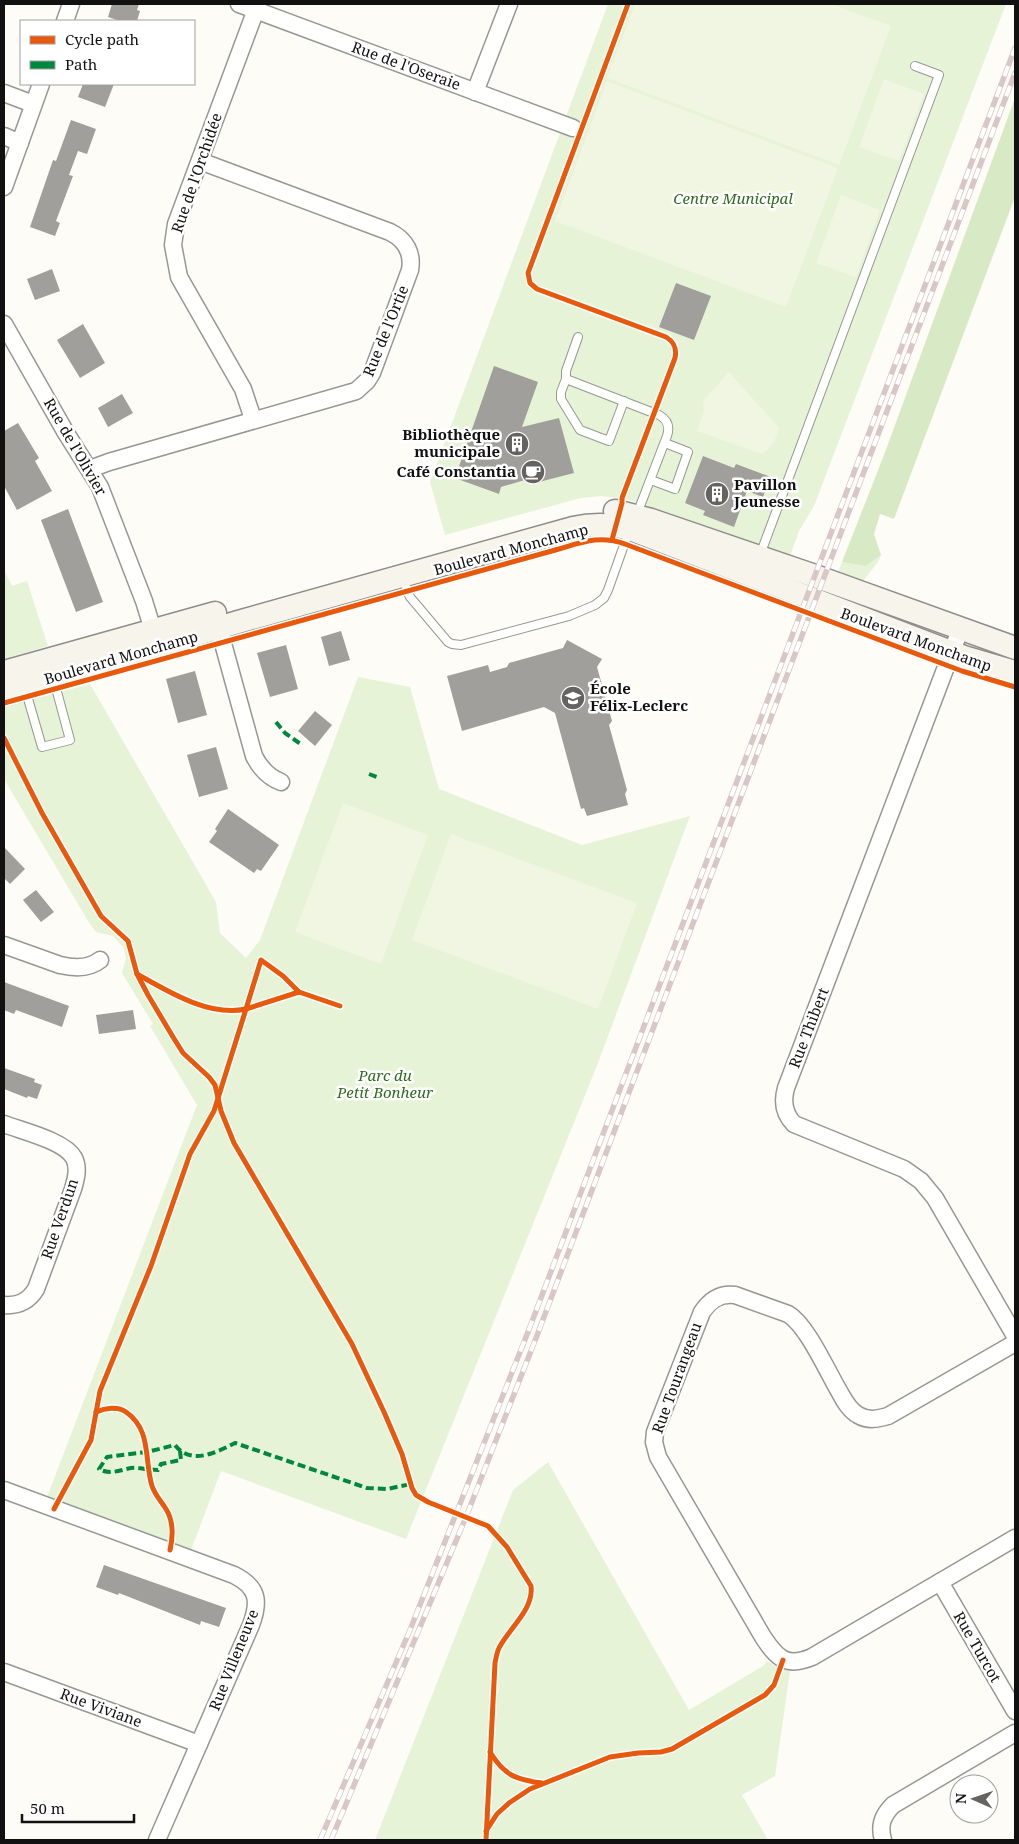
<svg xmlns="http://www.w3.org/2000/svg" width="1019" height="1844" viewBox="0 0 1019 1844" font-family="'Noto Serif',serif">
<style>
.green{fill:#e7f3d7}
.forest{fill:#d8eac5}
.pitch{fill:#f0f6e1}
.building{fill:#a19f9c}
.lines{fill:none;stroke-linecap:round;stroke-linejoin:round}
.lane-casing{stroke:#979795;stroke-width:10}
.street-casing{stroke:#979795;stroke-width:19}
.secondary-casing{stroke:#8e8d8b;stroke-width:25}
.lane{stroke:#fffffe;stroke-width:8}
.street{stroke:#fffffe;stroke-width:16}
.secondary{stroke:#f6f4eb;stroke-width:22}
.rail-casing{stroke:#d9c6c7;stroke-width:5.5}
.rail{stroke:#fff;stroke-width:4;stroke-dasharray:11;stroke-linecap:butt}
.quiet{stroke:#00873e;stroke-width:4;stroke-dasharray:8 4;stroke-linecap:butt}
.cycleway-casing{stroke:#fff;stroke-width:8}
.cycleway{stroke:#e8590c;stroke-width:5}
.labels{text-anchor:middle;stroke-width:5;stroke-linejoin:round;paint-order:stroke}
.street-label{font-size:15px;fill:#111;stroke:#fff}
.park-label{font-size:15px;font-style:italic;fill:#2f6b1f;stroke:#fff}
.poi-label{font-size:15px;font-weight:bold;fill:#111;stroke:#fff;text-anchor:end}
</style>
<rect width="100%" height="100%" fill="#fdfcf7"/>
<g class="green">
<path d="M608,4H1006L814,506L799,531L790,556L626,499L601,496L581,498L445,535L430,482Z"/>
<path d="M881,555L878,562L862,582L838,573L842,562L866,566Z"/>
<path d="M4,570L12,586L27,581L48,646L4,659Z"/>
<path d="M358,677L410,687L439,789L582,845L690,816L598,1063L406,1539L221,1471L191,1550L47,1497L197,1105L150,1026L153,1024L122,973L126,958L124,948L113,936L96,932L88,921L4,779V707L90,684L216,902L220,933L246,958L260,940Z"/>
<path d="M548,1462L689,1710L763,1666L767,1661L778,1668L790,1671L775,1776L742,1795L768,1840H375L513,1490Z"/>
</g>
<path class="forest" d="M1015,98V197L894,519L880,514L874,534L881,555L866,566L842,562L884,455Z"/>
<g class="pitch">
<path d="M635,4H831L891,26L839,165L607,78Z"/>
<path d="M884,79L924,94L899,161L859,147Z"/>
<path d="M607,81L838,168L786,307L555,221Z"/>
<path d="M841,195L880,210L856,277L816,263Z"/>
<path d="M729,372L779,428C776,439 772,448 762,454L697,431L704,411L703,401Z"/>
<path d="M343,803L428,835L381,964L295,932Z"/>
<path d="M451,834L637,903L598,1009L412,940Z"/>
</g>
<g class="building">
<path d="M112,4H139L137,10L140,11L137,21H120L108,17Z"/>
<path d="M83,84H114L105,107L78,97Z"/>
<path d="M71,120L96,129L87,154L78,151L69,175L73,176L56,221L60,223L55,236L30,227L53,160L56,161Z"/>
<path d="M52,269L60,291L35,300L27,279Z"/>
<path d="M676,283L711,296L694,340L659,327Z"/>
<path d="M83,324L105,363L80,378L57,340Z"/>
<path d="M494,366L538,382L522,427L559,418L574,473L539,482L538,476L501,487L499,494L455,478Z"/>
<path d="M122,394L133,413L108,427L98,408Z"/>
<path d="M18,423L39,458L35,461L52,491L17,510L4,486V431Z"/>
<path d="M703,456L734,468L736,464L771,477L763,497L747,491L734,527L703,515L705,511L685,503Z"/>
<path d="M68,509L103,602L76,612L41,520Z"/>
<path d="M341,631L350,660L329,666L321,637Z"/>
<path d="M567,640L602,659L597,667L612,721L609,725L627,790L625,794L628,805L587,816L584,808L581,809L555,713L544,707L462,731L447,676L488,665L490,672L507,667L509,663L563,648Z"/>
<path d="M286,645L298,689L270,697L257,653Z"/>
<path d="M195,671L207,715L178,723L166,679Z"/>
<path d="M315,711L332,725L315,746L298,731Z"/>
<path d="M216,747L228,789L199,797L187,755Z"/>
<path d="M228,809L279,845L261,871L257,869L254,873L209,842L217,831L215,829Z"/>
<path d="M4,847L25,869L10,884L4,878Z"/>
<path d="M36,890L54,912L41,922L23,900Z"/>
<path d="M4,982L69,1006L62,1027L16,1010L14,1014L4,1010Z"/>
<path d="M133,1010L136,1029L99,1034L96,1015Z"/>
<path d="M4,1068L35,1079L34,1082L42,1085L37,1099L28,1096L27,1098L4,1089Z"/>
<path d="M104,1565L226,1608L219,1627L201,1621L200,1625L119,1593L118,1595L96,1587Z"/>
</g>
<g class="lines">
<g class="lane-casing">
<g id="lane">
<path d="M578,337L566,371V379L561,392V399L580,430L609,441L624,401"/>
<path d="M566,379L659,415C668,420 670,427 667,436L637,514"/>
<path d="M651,480L675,489L688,452L665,443"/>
<path d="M760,555L939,75L915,66"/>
<path d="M404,578L407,591L410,597L448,642L452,644L461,645L569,616L595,605L604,598L608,590L629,531"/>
<path d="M24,685L42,747L70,740L53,677"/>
</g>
</g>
<g class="street-casing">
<g id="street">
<path d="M239,4L573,128"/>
<path d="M65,21L71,4"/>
<path d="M475,92L509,4"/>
<path d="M4,93L33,104"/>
<path d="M4,136L20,143"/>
<path d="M4,187L41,84"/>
<path d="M4,324L66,433L100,487L144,601L156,640"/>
<path d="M253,419L243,389L179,277L173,245L176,224L258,4"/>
<path d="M90,469L109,462L356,391L367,381L372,373L410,270C413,253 406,240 390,232L200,161"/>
<path d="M216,618L254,756C260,768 268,777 281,782"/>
<path d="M960,630L786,1088C782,1102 784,1114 794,1124L904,1169L921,1181L935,1198L1015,1336"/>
<path d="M4,945L60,965C73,968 89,969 100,960"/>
<path d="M4,1124C22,1131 65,1141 74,1158C79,1168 76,1179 73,1189L36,1289C28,1302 18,1306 4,1305"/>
<path d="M1015,1343L888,1416C878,1419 868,1421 858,1415C849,1410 844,1400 839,1391C827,1371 807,1325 788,1314L735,1295C720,1293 710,1300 702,1312L655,1432L654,1442L658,1457L763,1637C777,1658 786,1668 812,1657L1015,1538"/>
<path d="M4,1490L234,1575C258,1587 260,1601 251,1625L157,1840"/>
<path d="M940,1582L1015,1711"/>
<path d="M4,1672L199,1744"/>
<path d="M883,1840C879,1826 882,1816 893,1805L1015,1733"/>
</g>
</g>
<g class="secondary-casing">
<g id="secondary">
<path d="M615,511L651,520L815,576L1015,648"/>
<path d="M4,672L215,613"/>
<path d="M4,688L76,670L238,622L573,528C592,524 611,524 630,529L964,657L1015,672"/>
</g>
</g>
<use href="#lane" class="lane"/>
<use href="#street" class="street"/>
<use href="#secondary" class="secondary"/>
<g class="rail-casing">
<g id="rail">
<path d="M320,1840L410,1630L528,1332L1015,48"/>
<path d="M331,1840L466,1517L536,1338L1015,73"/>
</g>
</g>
<use href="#rail" class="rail"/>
<g class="quiet">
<path d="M276,722L285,733L302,745"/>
<path d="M369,774L377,777"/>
<path d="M180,1451L181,1460L161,1464L158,1470C151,1470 145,1469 138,1468C126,1466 113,1477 99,1469L107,1457L147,1452L175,1445C191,1466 217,1452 235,1443L367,1488L387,1489L411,1484"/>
</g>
<g class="cycleway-casing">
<g id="cycleway">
<path d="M612,540L622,503V498L675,358C677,348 674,342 666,337L537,289L530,283L528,273L628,4"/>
<path d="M4,703L559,549C583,542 600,535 625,544L962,671L1015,687"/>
<path d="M4,738L42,813L101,916L128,941L137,974L148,995L173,1037L183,1053L209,1077L215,1085L221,1111L234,1143L352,1344L384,1412L402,1454L412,1488L416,1495L428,1502L488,1526L507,1547L531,1586C534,1610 509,1628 499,1648C497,1652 496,1658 495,1663L486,1840"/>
<path d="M137,974C169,992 209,1017 246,1009L261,960L283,976L299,992"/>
<path d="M96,1412C105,1408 118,1406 126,1412C152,1430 144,1460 152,1486C155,1495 161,1501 166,1509C174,1522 173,1537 170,1550"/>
<path d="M54,1509L91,1440L100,1391L151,1266L190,1154L214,1111L246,1009L299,992L340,1006"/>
<path d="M490,1752C504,1775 516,1780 542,1783"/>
<path d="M486,1831L497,1814L509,1803L530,1789L610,1757L638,1753L661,1752L672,1749L765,1695L774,1685L783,1660"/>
</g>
</g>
<use href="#cycleway" class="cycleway"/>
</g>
<defs>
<g id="building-disc" transform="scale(1.25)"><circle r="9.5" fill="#646362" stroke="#fff"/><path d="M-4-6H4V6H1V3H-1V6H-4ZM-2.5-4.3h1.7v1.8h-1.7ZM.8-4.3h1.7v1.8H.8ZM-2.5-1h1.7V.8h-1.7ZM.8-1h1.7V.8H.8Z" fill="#fff"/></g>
<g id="cafe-disc" transform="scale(1.25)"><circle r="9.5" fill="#646362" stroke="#fff"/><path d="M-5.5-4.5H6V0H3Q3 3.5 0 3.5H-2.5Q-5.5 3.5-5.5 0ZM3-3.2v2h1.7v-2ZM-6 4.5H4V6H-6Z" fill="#fff"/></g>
<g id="school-disc" transform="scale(1.25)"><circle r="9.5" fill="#646362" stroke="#fff"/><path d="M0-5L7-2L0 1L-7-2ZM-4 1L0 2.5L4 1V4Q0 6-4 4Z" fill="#fff"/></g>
</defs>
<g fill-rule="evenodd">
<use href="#building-disc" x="517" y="444"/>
<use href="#cafe-disc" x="533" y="472"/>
<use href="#building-disc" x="717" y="494"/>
<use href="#school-disc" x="573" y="698"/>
</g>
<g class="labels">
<g class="street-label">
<text transform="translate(406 66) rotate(20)" y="5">Rue de l'Oseraie</text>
<text transform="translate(197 173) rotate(-71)" y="5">Rue de l'Orchidée</text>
<text transform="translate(386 331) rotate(-68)" y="5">Rue de l'Ortie</text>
<text transform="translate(75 447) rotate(60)" y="5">Rue de l'Olivier</text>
<text transform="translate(511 550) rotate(-15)" y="5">Boulevard Monchamp</text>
<text transform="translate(916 640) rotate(20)" y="5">Boulevard Monchamp</text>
<text transform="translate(121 658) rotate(-16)" y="5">Boulevard Monchamp</text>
<text transform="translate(809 1028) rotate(-69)" y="5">Rue Thibert</text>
<text transform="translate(60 1219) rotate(-71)" y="5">Rue Verdun</text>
<text transform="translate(677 1378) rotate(-70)" y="5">Rue Tourangeau</text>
<text transform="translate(977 1647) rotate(60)" y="5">Rue Turcot</text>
<text transform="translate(234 1660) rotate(-68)" y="5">Rue Villeneuve</text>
<text transform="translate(101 1708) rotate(20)" y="5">Rue Viviane</text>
</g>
<g class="park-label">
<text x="733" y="204">Centre Municipal</text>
<text x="385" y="1081">Parc du<tspan x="385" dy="17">Petit Bonheur</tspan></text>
</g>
<g class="poi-label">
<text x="500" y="440">Bibliothèque<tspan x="500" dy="17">municipale</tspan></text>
<text x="516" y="477">Café Constantia</text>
<text x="734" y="490" text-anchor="start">Pavillon<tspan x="734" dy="17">Jeunesse</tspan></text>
<text x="590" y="694" text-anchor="start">École<tspan x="590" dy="17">Félix-Leclerc</tspan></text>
</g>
</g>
<rect width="1019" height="1844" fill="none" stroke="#111111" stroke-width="10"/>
<rect x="20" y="20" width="175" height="65" fill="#ffffff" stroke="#a0a0a0"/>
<rect x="30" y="36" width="25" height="8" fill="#e8590c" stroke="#a0a0a0"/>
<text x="65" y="45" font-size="15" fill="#111111">Cycle path</text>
<rect x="30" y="61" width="25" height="8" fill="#00873e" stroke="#a0a0a0"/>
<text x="65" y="70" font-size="15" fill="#111111">Path</text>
<g transform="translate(974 1799) rotate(272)"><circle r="24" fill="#ffffff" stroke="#a0a0a0"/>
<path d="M0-4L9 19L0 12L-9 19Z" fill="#646362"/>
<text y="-8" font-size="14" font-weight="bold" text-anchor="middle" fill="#111111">N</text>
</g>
<path d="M22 1814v8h112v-8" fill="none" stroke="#111111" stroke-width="2.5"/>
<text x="30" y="1814" font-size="15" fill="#111111" stroke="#ffffff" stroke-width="4" paint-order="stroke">50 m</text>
</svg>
